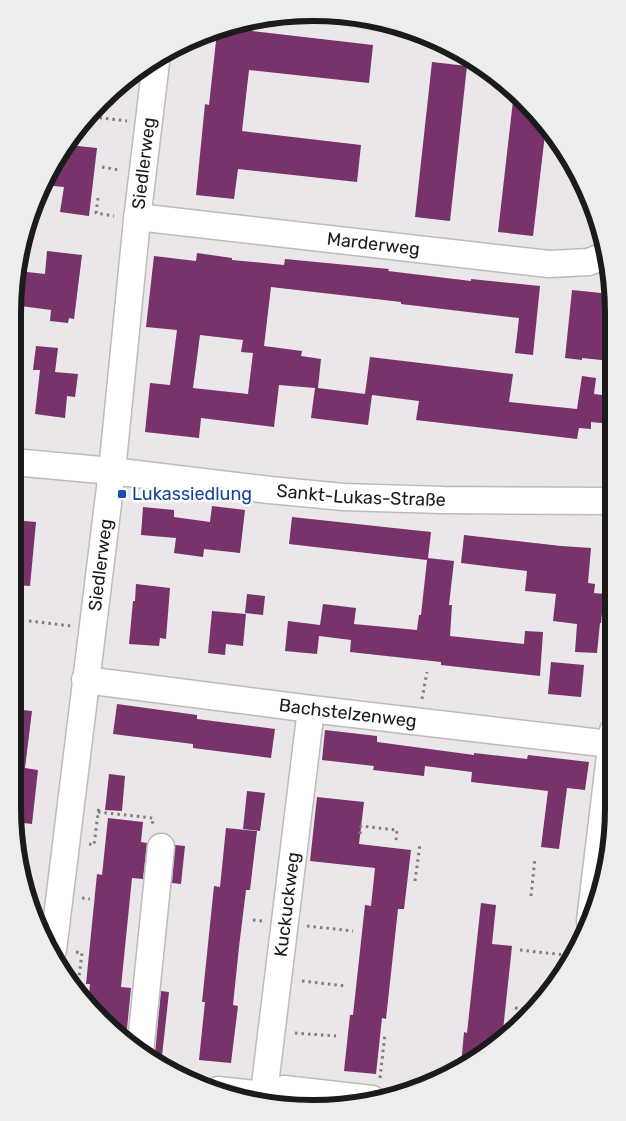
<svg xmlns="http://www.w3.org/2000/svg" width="626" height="1121" viewBox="0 0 626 1121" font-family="Rubik,sans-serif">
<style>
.building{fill:#77336a;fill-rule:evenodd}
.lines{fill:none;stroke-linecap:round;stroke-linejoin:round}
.minor-casing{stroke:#bdbabe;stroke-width:29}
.path{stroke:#817f81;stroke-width:3;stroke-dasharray:2.5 4;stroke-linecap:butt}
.minor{stroke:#fff;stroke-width:26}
.transit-dot{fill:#1a4fb4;stroke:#fff;stroke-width:2}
.labels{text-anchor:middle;stroke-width:5;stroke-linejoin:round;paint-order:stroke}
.street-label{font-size:18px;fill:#1c1b1c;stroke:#fff}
.transit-label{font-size:18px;fill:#164399;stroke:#fff;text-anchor:start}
.rim{fill:none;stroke:#1c1b1c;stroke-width:6}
</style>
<rect width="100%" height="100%" fill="#eae6ea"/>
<g class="building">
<path d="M253,22L252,31L373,45L369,83L249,70L242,131L361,145L357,182L238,169L234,199L196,195L205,104L209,105L217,32L236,23Z"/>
<path d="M432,62L467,66L450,221L415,217Z"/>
<path d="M514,92L525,100L546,126L533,236L498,232Z"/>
<path d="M68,145L97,148L89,216L60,212L64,187L43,185L53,162Z"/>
<path d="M47,251L82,255L74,319L69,318L68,323L50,321L51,310L13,305V294L18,271L45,274Z"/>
<path d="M197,253L232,258V260L284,265L285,259L389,269L388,271L471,281V279L540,286L533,355L515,353L519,318L401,304V302L271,287L264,346L302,351L301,356L321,359L318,388L365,394L370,357L513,374L509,402L577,409L582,376L596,378L594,394L611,396V424L591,422V429L579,428L577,439L416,420L419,401L372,395L368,425L311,418L315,388L279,385L274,427L201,418L199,438L145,432L150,383L170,385L177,330L146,327L154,256L196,261ZM200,335L243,340L241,352L253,353L248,394L193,388Z"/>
<path d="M572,290L611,294V361L582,358V360L565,358Z"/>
<path d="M36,346L58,348L55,372L78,374L75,397L67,396L65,418L35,414L40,370H33Z"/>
<path d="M212,506L245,510L240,553L204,549L203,557L174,553L176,538L141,535L143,507L174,510V517L210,522Z"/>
<path d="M292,517L431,532L428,558L454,561L449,605H452L450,636L524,644L525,631L543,632L540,676L441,665V662L350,652L351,640L319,636L317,654L285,651L288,621L320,625L323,604L356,608L354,624L417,630L419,615H421L427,560L289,544Z"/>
<path d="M13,520L36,522L30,586L13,585Z"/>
<path d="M464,535L561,546L591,548L588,583L595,584L594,593L604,594L601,623H600L597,653L575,652L577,624L553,621L556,594L525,591L527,571L461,563Z"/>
<path d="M136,584L170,588L166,639L160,638L159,646L129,644L133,601H135Z"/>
<path d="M247,594L265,596L263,615L245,613Z"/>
<path d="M212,611L246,614L243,646L226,644L225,655L208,653Z"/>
<path d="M551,662L584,665L581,697L548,694Z"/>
<path d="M117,704L197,715V719L275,729L271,758L193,748V744L113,734Z"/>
<path d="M13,709L32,711L25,768L38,770L32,824L15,822L12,808Z"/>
<path d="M325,730L377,736V742L474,755V753L527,759L528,755L589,762L585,790L567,788L559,849L541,847L548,791L471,782L472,772L425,766L424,776L373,770L374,766L322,760Z"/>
<path d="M109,774L125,776L122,811L105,810Z"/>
<path d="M247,791L265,793L260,831L243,829Z"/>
<path d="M317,797L364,802L359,844L411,850L404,909H398L386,1019L382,1018L376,1074L344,1071L350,1015H353L365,905L371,906L375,868L310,861Z"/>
<path d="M108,818L143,822L141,842L147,843L143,879L132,878L121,987L131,988L126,1039L88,1003L90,984H86L97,874L102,875Z"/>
<path d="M226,828L257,831L250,890H246L239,947L233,1005L238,1006L231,1063L199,1060L205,1002H202L214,886L220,887Z"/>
<path d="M175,845L185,846L181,884L172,883Z"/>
<path d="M481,903L496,905L492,944L512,946L502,1040L461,1065L464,1032L467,1033Z"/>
<path d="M161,991L169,992L161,1065L152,1061L155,1054Z"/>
</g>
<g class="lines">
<g class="minor-casing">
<g id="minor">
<path id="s1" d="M137,217L549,264L589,262L606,255"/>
<path id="s2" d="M13,462L112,471L270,490L343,497L443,500L612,501"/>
<path id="s3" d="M85,680L311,709L610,744"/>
<path d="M590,921L613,731"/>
<path id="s4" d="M53,950L112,471L137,220L156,62"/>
<path d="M140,1052L161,847"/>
<path d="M218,1090L264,1095L284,1089L372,1099"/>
<path id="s5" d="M263,1101L311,709"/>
</g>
</g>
<g class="path">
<path d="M93,117L127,121"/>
<path d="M102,167L119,170"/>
<path d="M98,198L96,213L114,216"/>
<path d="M29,621L71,626"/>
<path d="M422,699L427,672"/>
<path d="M98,812L153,818L152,827"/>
<path d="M360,834L361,826L397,830L396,840"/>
<path d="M89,844L94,845L99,806"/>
<path d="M415,881L420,844"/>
<path d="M531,896L535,858"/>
<path d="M82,898L90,899"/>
<path d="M253,920L263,921"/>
<path d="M307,926L353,931"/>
<path d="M520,950L574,956"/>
<path d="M76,952L82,953L77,993"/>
<path d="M302,981L346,986"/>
<path d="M515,1008L531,1009"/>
<path d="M295,1033L336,1036"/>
<path d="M380,1078L385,1034"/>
</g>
<use href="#minor" class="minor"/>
</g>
<rect class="transit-dot" x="117" y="489" width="10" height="10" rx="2.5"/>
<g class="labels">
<g class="street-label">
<text dy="6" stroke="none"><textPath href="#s4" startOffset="792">Siedlerweg</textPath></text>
<text dy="6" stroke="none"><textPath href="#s1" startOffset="238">Marderweg</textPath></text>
<text dy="6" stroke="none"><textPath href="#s2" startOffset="350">Sankt-Lukas-Straße</textPath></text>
<text dy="6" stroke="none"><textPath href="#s4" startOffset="388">Siedlerweg</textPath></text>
<text dy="6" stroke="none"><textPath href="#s3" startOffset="265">Bachstelzenweg</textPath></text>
<text dy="6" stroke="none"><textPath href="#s5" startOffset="198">Kuckuckweg</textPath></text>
</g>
<g class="transit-label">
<text x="132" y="500">Lukassiedlung</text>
</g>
</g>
<path d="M0 0H626V1121H0ZM313 21H313A292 292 0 0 1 605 313V808A292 292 0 0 1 313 1100H313A292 292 0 0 1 21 808V313A292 292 0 0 1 313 21Z" fill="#ededed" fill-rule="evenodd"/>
<path class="rim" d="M313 21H313A292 292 0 0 1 605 313V808A292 292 0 0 1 313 1100H313A292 292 0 0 1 21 808V313A292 292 0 0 1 313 21Z"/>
</svg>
